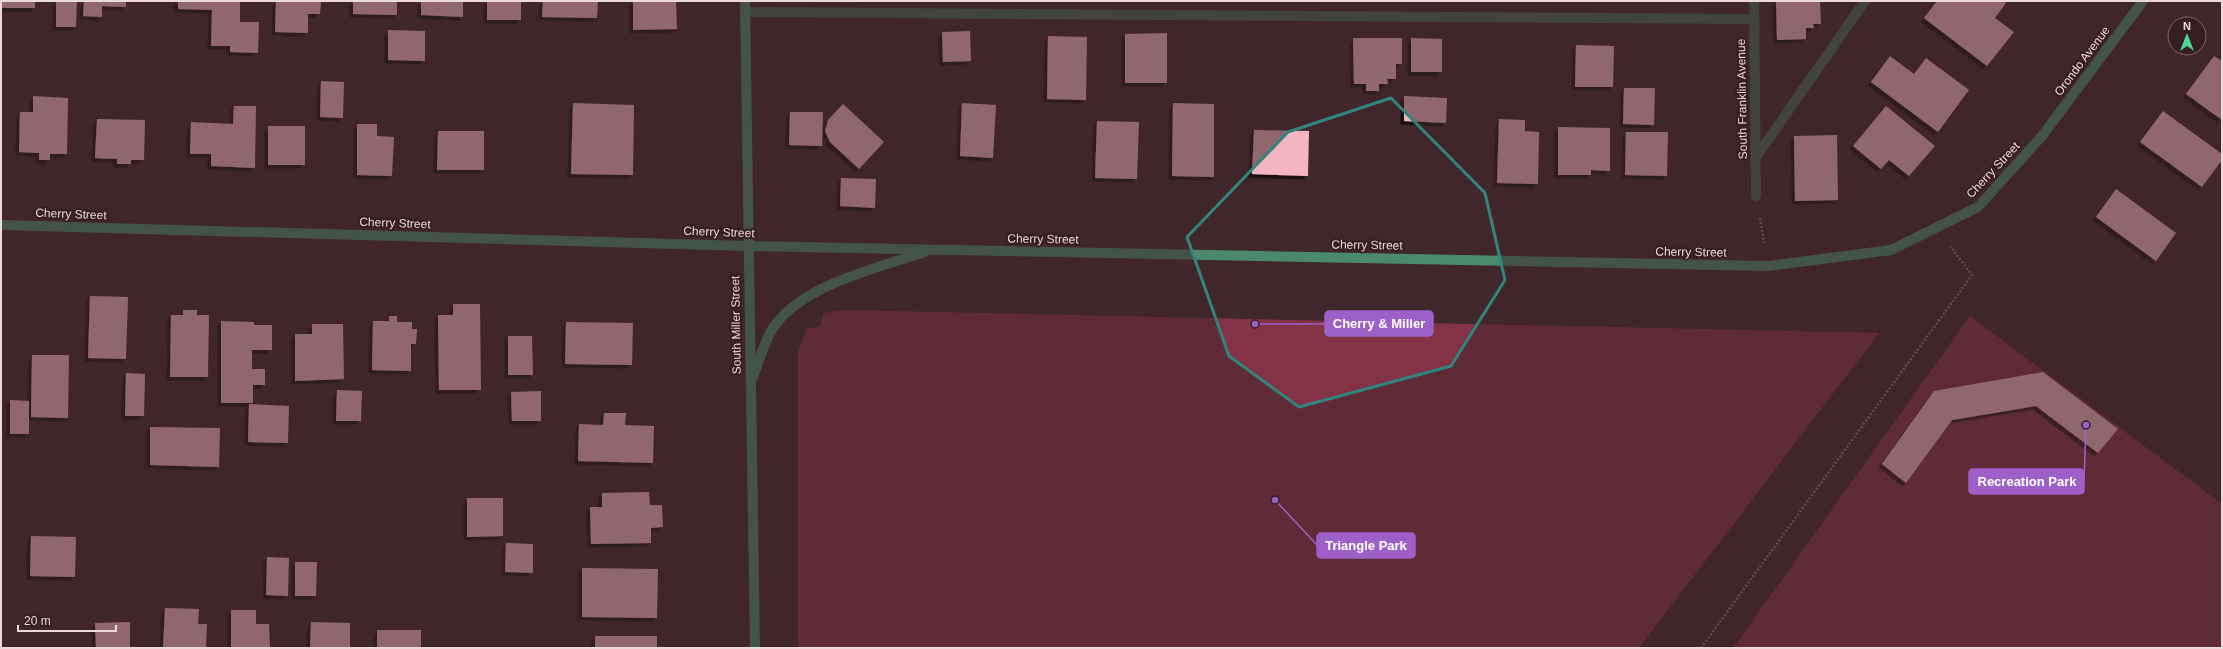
<svg xmlns="http://www.w3.org/2000/svg" width="2223" height="649" viewBox="0 0 2223 649" font-family="Helvetica,sans-serif">
<style>
.green{fill:#843246}
.building{fill:#f3b6c0;filter:url(#shadow)}
.lines{fill:none;stroke-linecap:round;stroke-linejoin:round}
.path{stroke:#8c767a;stroke-width:2.5;stroke-dasharray:2 2;stroke-linecap:butt}
.service{stroke:#436956;stroke-width:10}
.minor{stroke:#436956;stroke-width:10}
.secondary{stroke:#4a8a6b;stroke-width:10}
.marked{fill:none;stroke:#30857e;stroke-width:3;stroke-linejoin:round}
.labels{text-anchor:middle;stroke-width:4;stroke-linejoin:round;paint-order:stroke}
.street-label{font-size:12px;fill:#ebd9dc;stroke:#361d21}
.leader{fill:none;stroke:#9d60c8;stroke-width:1.5}
.callout-dot{fill:#9d60c8;stroke:#361d21;stroke-width:1.5}
.callout{fill:#9d60c8;stroke:#9d60c8;stroke-width:1.5}
.callout-label{font-size:13px;text-anchor:middle;font-weight:bold;fill:#fff}
</style>
<defs>
<filter id="shadow"><feDropShadow dx="-3.5" dy="3.5" stdDeviation="0" flood-color="#0009"/></filter>
</defs>
<rect width="100%" height="100%" fill="#40272b"/>
<g class="green">
<path d="M845,310L1879,333L1639,648H798V352L806,329L820,326L824,313Z"/>
<path d="M1970,316L2222,504V648H1733Z"/>
</g>
<g class="building">
<rect x="2" y="1" width="33" height="7"/>
<path d="M56,1H77L76,27H56Z"/>
<path d="M84,1H126V7L102,6V17L83,16Z"/>
<path d="M178,1H240V22H259L258,53L230,52V46H211L212,10L178,9Z"/>
<path d="M276,1H321L320,14H308V33L275,32Z"/>
<path d="M353,1H397V15L353,14Z"/>
<path d="M421,1H463V17L421,15Z"/>
<rect x="487" y="1" width="34" height="19"/>
<path d="M543,1H598L597,18L542,17Z"/>
<path d="M633,1H676L677,29L633,30Z"/>
<path d="M1776,1H1820L1821,24H1813L1814,28H1806V39L1777,40Z"/>
<path d="M1937,1H2003L2006,3L1995,18L2014,32L1987,66L1924,18Z"/>
<path d="M388,30L425,31V61L388,60Z"/>
<path d="M970,31L971,61L943,62L942,32Z"/>
<path d="M1167,33V83H1125V34Z"/>
<path d="M1048,36L1087,37L1086,100L1047,99Z"/>
<path d="M1353,38H1402V64H1396V79H1387L1388,84H1379V91H1366V84H1354Z"/>
<path d="M1411,38L1442,39V72H1411Z"/>
<path d="M1576,45L1614,46L1613,87H1575Z"/>
<path d="M1890,56L1914,74L1926,58L1969,90L1938,132L1871,82Z"/>
<path d="M2214,56L2222,61V120L2186,94Z"/>
<path d="M321,81L344,82L343,118L320,117Z"/>
<path d="M1624,88H1655L1654,125L1623,124Z"/>
<path d="M33,96L68,98L67,154H50V160H39V153L19,152L20,112H33Z"/>
<path d="M1404,96L1447,98L1446,123L1404,121Z"/>
<path d="M573,103L634,105L633,175L571,174Z"/>
<path d="M962,103L996,105L993,158L960,156Z"/>
<path d="M1173,103L1214,104V177L1172,176Z"/>
<path d="M843,104L884,142L859,169L830,142L825,131L828,120Z"/>
<path d="M234,106H256L255,168L211,166V154H190L191,122L233,124Z"/>
<path d="M1886,106L1935,146L1909,176L1889,160L1881,169L1853,146Z"/>
<path d="M2163,111L2222,154V160L2202,187L2140,142Z"/>
<path d="M790,112H823L822,146L789,145Z"/>
<path d="M97,119L145,120L144,160H131V164H117V159L95,158Z"/>
<path d="M1499,119L1525,120V131L1539,132L1538,184L1497,183Z"/>
<path d="M1097,121L1139,122L1137,179L1095,178Z"/>
<path d="M357,124H377V136L394,137L392,176L357,175Z"/>
<rect x="268" y="126" width="37" height="39"/>
<path d="M1558,127L1610,128V171L1591,170V175H1558Z"/>
<path d="M1254,130L1309,131L1308,176L1252,174Z"/>
<path d="M438,131H484V170H437Z"/>
<path d="M1626,132H1668L1667,176L1625,175Z"/>
<path d="M1837,135L1838,200L1795,201L1794,136Z"/>
<path d="M841,178L876,179L875,208L840,206Z"/>
<path d="M2116,189L2176,233L2156,261L2096,217Z"/>
<path d="M90,296L128,297L126,359L88,358Z"/>
<path d="M453,304H480L481,390H439L438,315H453Z"/>
<path d="M183,310H197V315H209L208,377H170L171,315H183Z"/>
<path d="M389,316H397V322H412V329H417L416,344H411V371L372,370L373,321H389Z"/>
<path d="M221,321L254,322V325H272V350H252V369H265V385H253V403H221Z"/>
<path d="M566,322L633,323L632,365L565,364Z"/>
<path d="M312,324H343L344,379L295,381V334H312Z"/>
<path d="M508,336H532L533,375H508Z"/>
<path d="M32,355H69L68,418L31,417Z"/>
<path d="M2043,372L2118,429L2098,453L2036,406L1952,420L1906,483L1882,464L1934,391Z"/>
<path d="M126,373L145,374L144,416H125Z"/>
<path d="M337,390L362,391L361,421H336Z"/>
<path d="M541,391V421H512L511,392Z"/>
<path d="M10,400L29,401V434H10Z"/>
<path d="M249,404L289,406L288,443L248,442Z"/>
<path d="M604,413H626L625,425L654,426L653,463L578,461L579,424L603,425Z"/>
<path d="M150,427L220,428L219,467L150,465Z"/>
<path d="M649,492L650,505H662L663,527L651,528V543L591,544L590,507H602V493Z"/>
<path d="M467,498H503V536L467,537Z"/>
<path d="M31,536L76,537L75,577L30,576Z"/>
<path d="M506,543L533,544V573L505,572Z"/>
<path d="M267,557L289,558L288,596L266,595Z"/>
<path d="M295,562H317L316,596H295Z"/>
<path d="M582,568L658,569L657,618L582,617Z"/>
<path d="M165,608L199,609L198,624H207L206,648H163Z"/>
<path d="M231,610H256V624H269L270,648H231Z"/>
<path d="M130,622V648H96L95,623Z"/>
<path d="M311,622L350,623V648H310Z"/>
<rect x="377" y="630" width="44" height="18"/>
<rect x="595" y="636" width="62" height="12"/>
</g>
<g class="lines">
<g class="path">
<path d="M1760,218L1764,243"/>
<path d="M1701,648L1972,275L1950,246"/>
</g>
<g class="service">
<path d="M745,12L1755,19"/>
<path d="M1756,157L1865,1"/>
</g>
<path class="minor" d="M1754,1L1756,196"/>
<g class="secondary">
<path d="M745,1L755,648"/>
<path d="M1,225L747,246L1768,266L1891,250L1978,207L2042,136L2143,1"/>
<path d="M752,379C758,364 763,347 770,333C796,286 877,268 925,252"/>
</g>
</g>
<path d="M0 0H2223V649H0ZM1391,98L1485,193L1505,280L1451,366L1299,407L1229,356L1187,237L1288,132Z" fill="#40272b" fill-opacity=".55" fill-rule="evenodd"/>
<path class="marked" d="M1391,98L1485,193L1505,280L1451,366L1299,407L1229,356L1187,237L1288,132Z"/>
<g class="labels">
<g class="street-label">
<text transform="translate(2082 61) rotate(-53)" y="4">Orondo Avenue</text>
<text transform="translate(1742 99) rotate(-91)" y="4">South Franklin Avenue</text>
<text transform="translate(1993 170) rotate(-47)" y="4">Cherry Street</text>
<text transform="translate(71 214) rotate(2)" y="4">Cherry Street</text>
<text transform="translate(395 223) rotate(2)" y="4">Cherry Street</text>
<text transform="translate(719 232) rotate(2)" y="4">Cherry Street</text>
<text transform="translate(1043 239) rotate(1)" y="4">Cherry Street</text>
<text transform="translate(1367 245) rotate(1)" y="4">Cherry Street</text>
<text transform="translate(1691 252) rotate(1)" y="4">Cherry Street</text>
<text transform="translate(736 325) rotate(-91)" y="4">South Miller Street</text>
</g>
</g>
<path class="leader" d="M1255 324L1325 324M2086 425L2084 481M1275 500L1317 545"/>
<g class="callout-dot">
<circle cx="1255" cy="324" r="4"/>
<circle cx="2086" cy="425" r="4"/>
<circle cx="1275" cy="500" r="4"/>
</g>
<g class="callout">
<rect x="1325" y="311" width="108" height="25" rx="4"/>
<rect x="1969" y="469" width="115" height="25" rx="4"/>
<rect x="1317" y="533" width="98" height="25" rx="4"/>
</g>
<g class="callout-label">
<text x="1379" y="328">Cherry &amp; Miller</text>
<text x="2027" y="486">Recreation Park</text>
<text x="1366" y="550">Triangle Park</text>
</g>
<rect width="2223" height="649" fill="none" stroke="#ebd9dc" stroke-width="4"/>
<g transform="translate(2187 36)"><circle r="19" fill="#361d21" stroke="#7e686c"/>
<path d="M0-3L7 15L0 10L-7 15Z" fill="#4ed399"/>
<text y="-6" font-size="11" font-weight="bold" text-anchor="middle" fill="#ebd9dc">N</text>
</g>
<path d="M18 625v6h98v-6" fill="none" stroke="#ebd9dc" stroke-width="2"/>
<text x="24" y="625" font-size="12" fill="#ebd9dc" stroke="#361d21" stroke-width="3" paint-order="stroke">20 m</text>
</svg>
